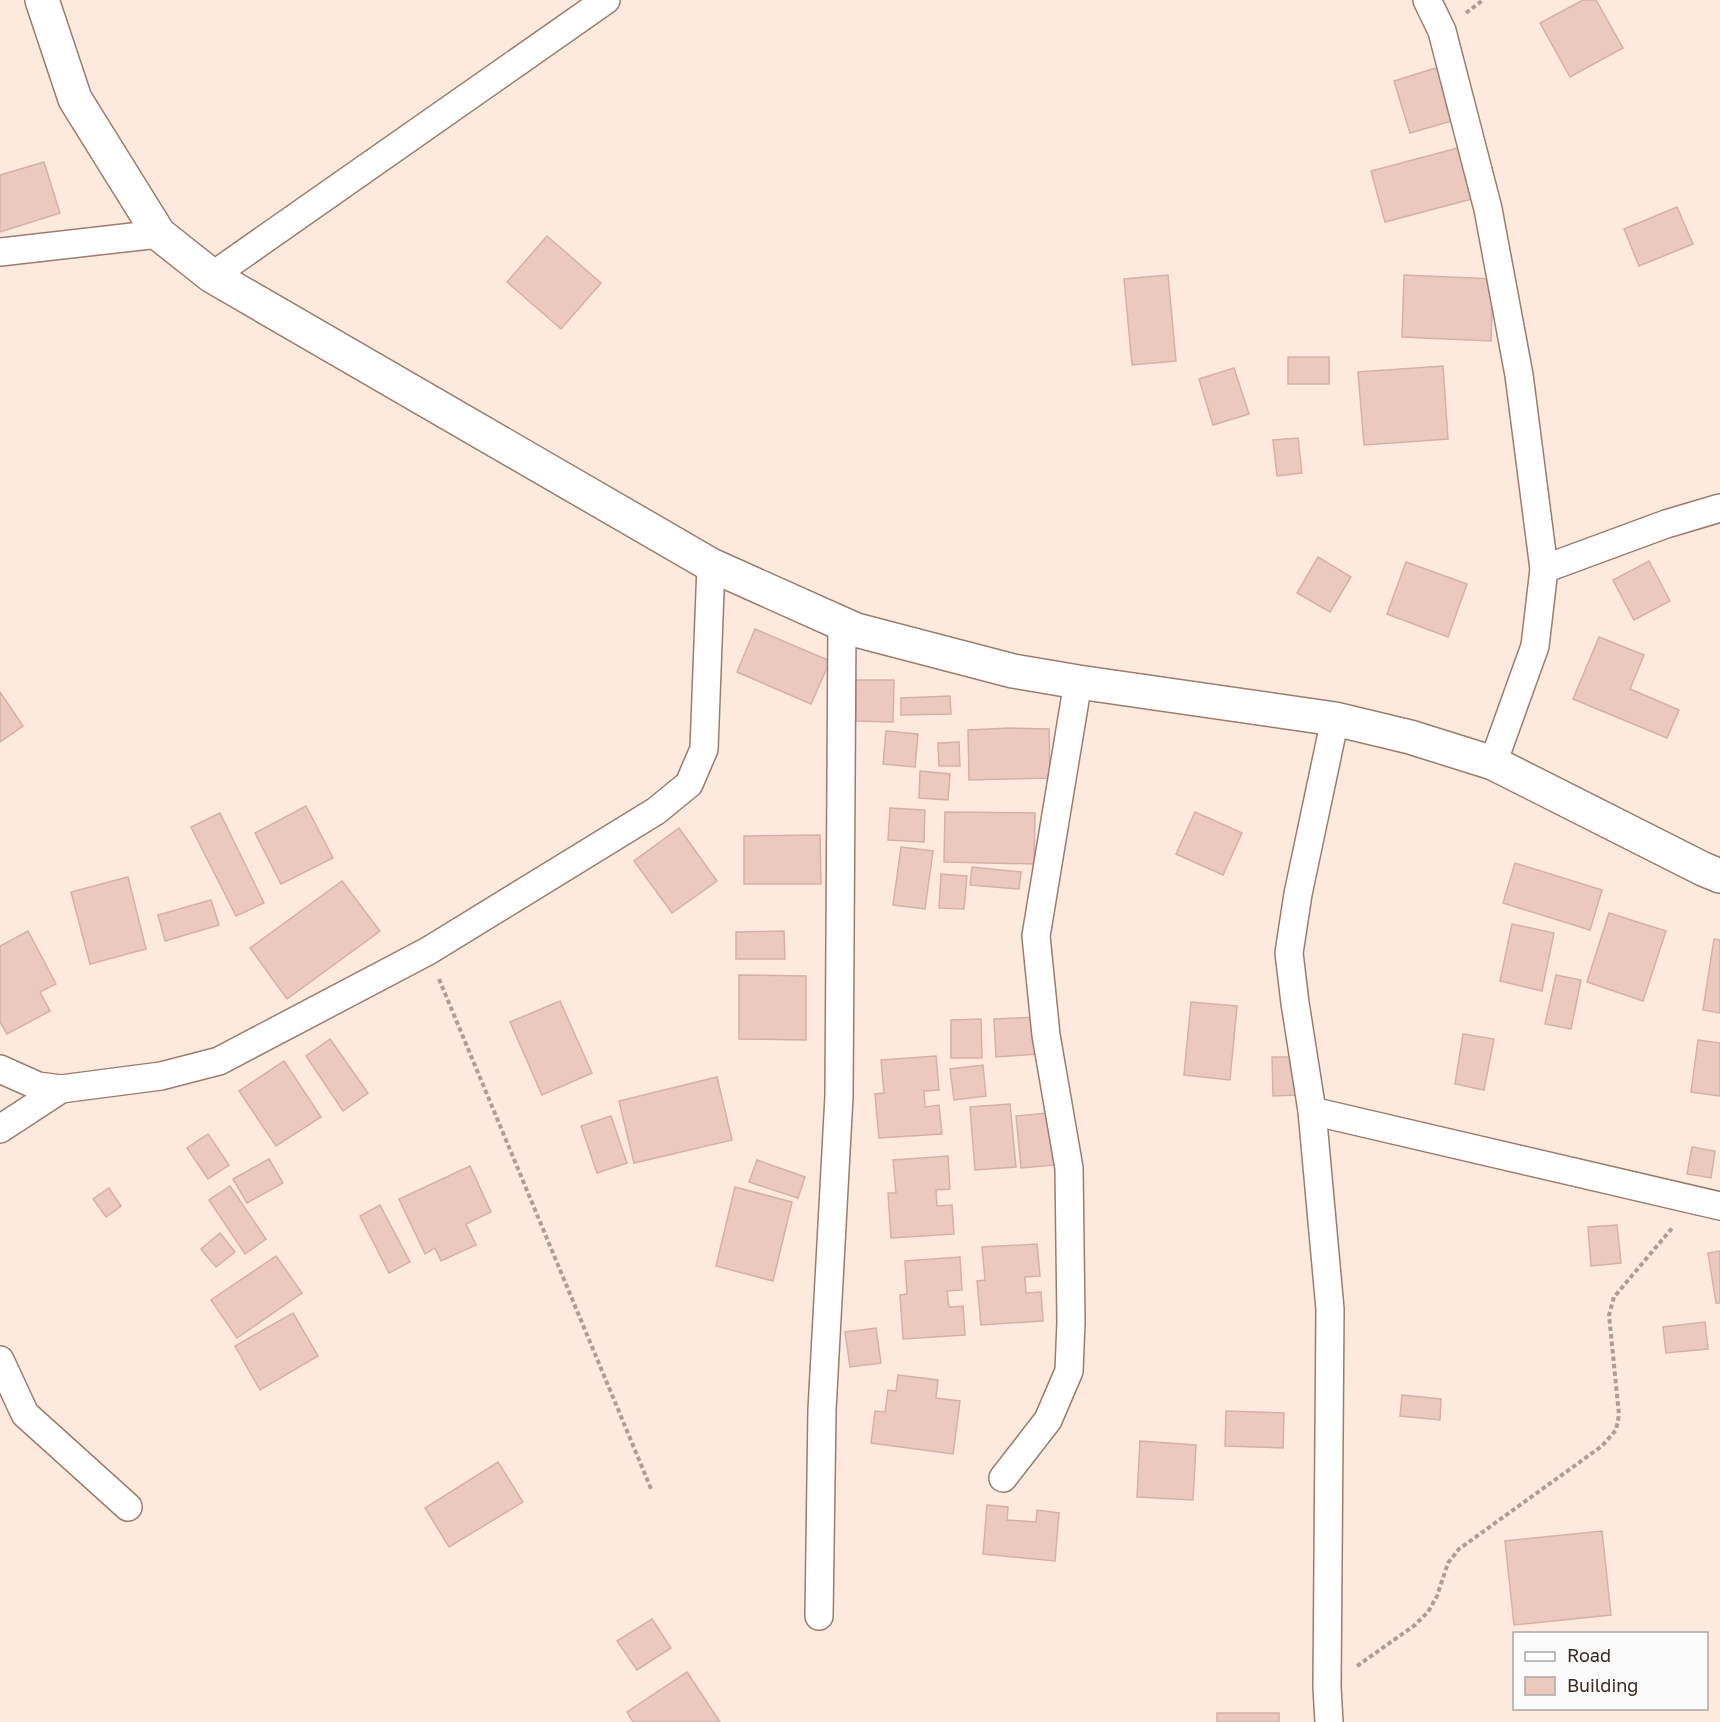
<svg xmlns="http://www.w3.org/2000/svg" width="1720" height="1722" viewBox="0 0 1720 1722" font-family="'Golos Text',sans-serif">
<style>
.building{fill:#ecc9bf;stroke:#d5b0a6;stroke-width:1.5}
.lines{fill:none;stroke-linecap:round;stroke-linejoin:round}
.street-casing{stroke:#9c7c6d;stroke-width:30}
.secondary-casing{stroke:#9c7c6d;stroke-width:36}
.path{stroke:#af9d95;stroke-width:4;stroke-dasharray:4.5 3;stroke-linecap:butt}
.street{stroke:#fff;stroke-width:27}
.secondary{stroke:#fff;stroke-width:33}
</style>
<rect width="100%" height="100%" fill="#fee9df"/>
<g class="building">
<path d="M1583,0H1596L1623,48L1570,77L1540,23Z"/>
<path d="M1439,67L1455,120L1410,133L1394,81Z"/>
<path d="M1458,148L1472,199L1385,222L1371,171Z"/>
<path d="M44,162L60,213L0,232V175Z"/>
<path d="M1677,207L1693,244L1639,266L1624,229Z"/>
<path d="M547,236L601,283L561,329L507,282Z"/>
<path d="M1168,275L1176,361L1132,365L1124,279Z"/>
<path d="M1404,275L1493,279L1491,341L1402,337Z"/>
<rect x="1288" y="357" width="41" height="27"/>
<path d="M1443,366L1448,439L1364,445L1358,372Z"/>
<path d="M1234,368L1249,414L1213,425L1199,379Z"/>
<path d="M1298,438L1302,473L1277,476L1273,440Z"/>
<path d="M1318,557L1351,577L1330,612L1297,593Z"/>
<path d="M1649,561L1670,601L1634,620L1613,580Z"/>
<path d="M1406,562L1467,584L1448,637L1387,614Z"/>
<path d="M755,629L830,661L811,704L737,672Z"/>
<path d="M1599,637L1644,655L1630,689L1679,710L1667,738L1573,699Z"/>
<path d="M856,680H894L893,722L856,721Z"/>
<path d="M0,692L23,726L0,742Z"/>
<path d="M950,696L951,714L901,715V698Z"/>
<path d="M1010,728L1049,729L1050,778L969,780L968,730Z"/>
<path d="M886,731L918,734L915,767L883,764Z"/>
<path d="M959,742L960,766H939L938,743Z"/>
<path d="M920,771L950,774L948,800L919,798Z"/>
<path d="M306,806L333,858L281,884L255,833Z"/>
<path d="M890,808L925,810L924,842L888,840Z"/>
<path d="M945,812L1035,813L1034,864L944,862Z"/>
<path d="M1195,812L1242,833L1223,875L1176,854Z"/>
<path d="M220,813L264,903L236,916L191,827Z"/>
<path d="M679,828L717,881L672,913L634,861Z"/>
<path d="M820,835L821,884H744V836Z"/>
<path d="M901,847L933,851L925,909L893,905Z"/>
<path d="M1515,863L1602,890L1590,930L1503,903Z"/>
<path d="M972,867L1021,872L1019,889L970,885Z"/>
<path d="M941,874L967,876L964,909L939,908Z"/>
<path d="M128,877L146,949L90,964L71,892Z"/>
<path d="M342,881L380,931L287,999L250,948Z"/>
<path d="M211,900L219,925L165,941L158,915Z"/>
<path d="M1609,913L1666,931L1643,1001L1587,982Z"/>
<path d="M1512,924L1554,933L1542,991L1500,981Z"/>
<path d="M28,931L56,984L40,992L50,1011L7,1034L0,1022V946Z"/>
<path d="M784,931L785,959H736V932Z"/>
<path d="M1714,939L1720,940V1013L1703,1010Z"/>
<path d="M739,975L806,976V1040L739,1039Z"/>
<path d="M1556,975L1581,980L1571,1029L1545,1024Z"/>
<path d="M560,1001L592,1073L542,1095L510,1022Z"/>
<path d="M1191,1002L1237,1006L1230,1080L1184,1075Z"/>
<path d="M1037,1017L1039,1054L996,1057L994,1019Z"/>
<path d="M981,1019L982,1058H951V1020Z"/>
<path d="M1463,1034L1494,1039L1484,1090L1455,1084Z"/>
<path d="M330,1039L368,1093L343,1111L306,1056Z"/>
<path d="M1698,1040L1720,1043V1096L1691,1092Z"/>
<path d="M936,1056L939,1090L924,1091L925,1107L939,1105L942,1134L879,1138L875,1094L884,1093L881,1060Z"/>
<path d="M1272,1057H1295L1296,1095L1273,1096Z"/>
<path d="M284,1061L321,1117L276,1146L239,1091Z"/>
<path d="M983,1065L986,1096L954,1100L950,1069Z"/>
<path d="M717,1077L732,1140L634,1163L619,1101Z"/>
<path d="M1010,1104L1016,1167L975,1170L970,1107Z"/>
<path d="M1048,1113L1054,1165L1021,1168L1016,1116Z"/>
<path d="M611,1116L627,1163L597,1173L581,1126Z"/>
<path d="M208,1134L229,1165L208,1179L187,1148Z"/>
<path d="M1692,1147L1715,1151L1711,1178L1687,1174Z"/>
<path d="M948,1156L950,1189L936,1190L937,1206L952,1205L954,1234L891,1238L888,1193H896L893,1160Z"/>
<path d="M269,1159L283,1183L247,1203L233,1179Z"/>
<path d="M757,1160L805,1177L798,1198L749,1182Z"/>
<path d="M470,1166L491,1212L466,1224L476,1245L441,1261L435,1248L425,1254L399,1199Z"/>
<path d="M230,1186L266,1239L245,1254L209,1200Z"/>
<path d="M735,1187L792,1202L773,1281L716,1266Z"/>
<path d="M109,1188L121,1206L106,1217L93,1199Z"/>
<path d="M380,1205L410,1262L389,1273L360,1216Z"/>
<path d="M1617,1225L1621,1263L1591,1266L1588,1227Z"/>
<path d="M220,1233L235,1252L216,1267L201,1249Z"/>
<path d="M1037,1244L1040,1276L1025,1277L1026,1293L1041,1292L1043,1321L981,1325L977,1281L985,1280L982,1247Z"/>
<path d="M1720,1251V1303H1716L1708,1253Z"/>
<path d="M276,1256L302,1293L237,1338L211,1300Z"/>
<path d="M960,1257L962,1290L947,1291L949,1307L963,1306L965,1335L903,1339L900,1295L907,1294L905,1261Z"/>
<path d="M293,1313L318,1356L260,1390L235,1346Z"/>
<path d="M1705,1322L1708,1349L1666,1353L1663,1327Z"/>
<path d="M876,1328L881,1363L850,1367L845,1332Z"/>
<path d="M898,1375L938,1380L936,1398L960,1401L953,1454L871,1443L875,1411L885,1412L888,1390L896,1391Z"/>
<path d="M1402,1395L1441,1399L1440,1420L1400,1416Z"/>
<path d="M1226,1411L1284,1413L1283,1448L1225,1446Z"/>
<path d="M1140,1441L1196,1445L1193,1500L1137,1497Z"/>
<path d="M498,1462L523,1502L449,1547L425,1508Z"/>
<path d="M987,1505L1008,1507L1007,1520L1036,1522L1037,1510L1059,1513L1055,1561L983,1554Z"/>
<path d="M1602,1531L1611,1615L1514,1625L1505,1541Z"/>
<path d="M652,1619L671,1648L637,1670L617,1641Z"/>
<path d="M687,1672L720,1722H633L627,1712Z"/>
<rect x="1217" y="1713" width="62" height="9"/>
</g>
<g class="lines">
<g class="street-casing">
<g id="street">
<path d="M1427,0L1442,31L1488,209L1519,375L1544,569L1535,646L1493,763"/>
<path d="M0,252L159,234"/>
<path d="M212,276L606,0"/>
<path d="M1544,569L1666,524L1720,508"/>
<path d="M0,1069L38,1086L61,1089L161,1076L219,1061L428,951L656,811L689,784L704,749L711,565"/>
<path d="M1312,1111L1720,1206"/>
<path d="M0,1129L61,1089"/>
<path d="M0,1360L25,1414L128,1507"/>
<path d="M1003,1478L1048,1420L1069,1371L1071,1322L1069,1168L1046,1035L1036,936L1078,682"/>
<path d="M819,1616L822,1410L839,1096L842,623"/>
<path d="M1329,1722L1327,1687L1330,1309L1312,1111L1295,1003L1289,953L1298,894L1335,719"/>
</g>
</g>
<g class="secondary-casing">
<path id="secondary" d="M42,0L75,99L159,234L212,276L711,565L856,630L1013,671L1078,682L1335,719L1410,737L1493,763L1703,869L1720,876"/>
</g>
<g class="path">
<path d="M1466,13L1483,0"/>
<path d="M439,979L652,1491"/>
<path d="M1357,1666L1415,1625L1428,1612L1437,1596L1448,1563L1459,1549L1602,1446L1616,1430L1619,1415L1609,1315L1614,1297L1673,1227"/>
</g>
<use href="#street" class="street"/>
<use href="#secondary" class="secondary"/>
</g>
<rect x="1513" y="1632" width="195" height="78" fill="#fbfbfb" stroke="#ada7a5" stroke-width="1.5"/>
<rect x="1525" y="1652" width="30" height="9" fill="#ffffff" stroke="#ada7a5" stroke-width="1.5"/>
<text x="1567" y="1662" font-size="18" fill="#372a24">Road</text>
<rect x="1525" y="1677" width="30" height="18" fill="#ecc9bf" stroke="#ada7a5" stroke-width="1.5"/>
<text x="1567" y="1692" font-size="18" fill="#372a24">Building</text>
</svg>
